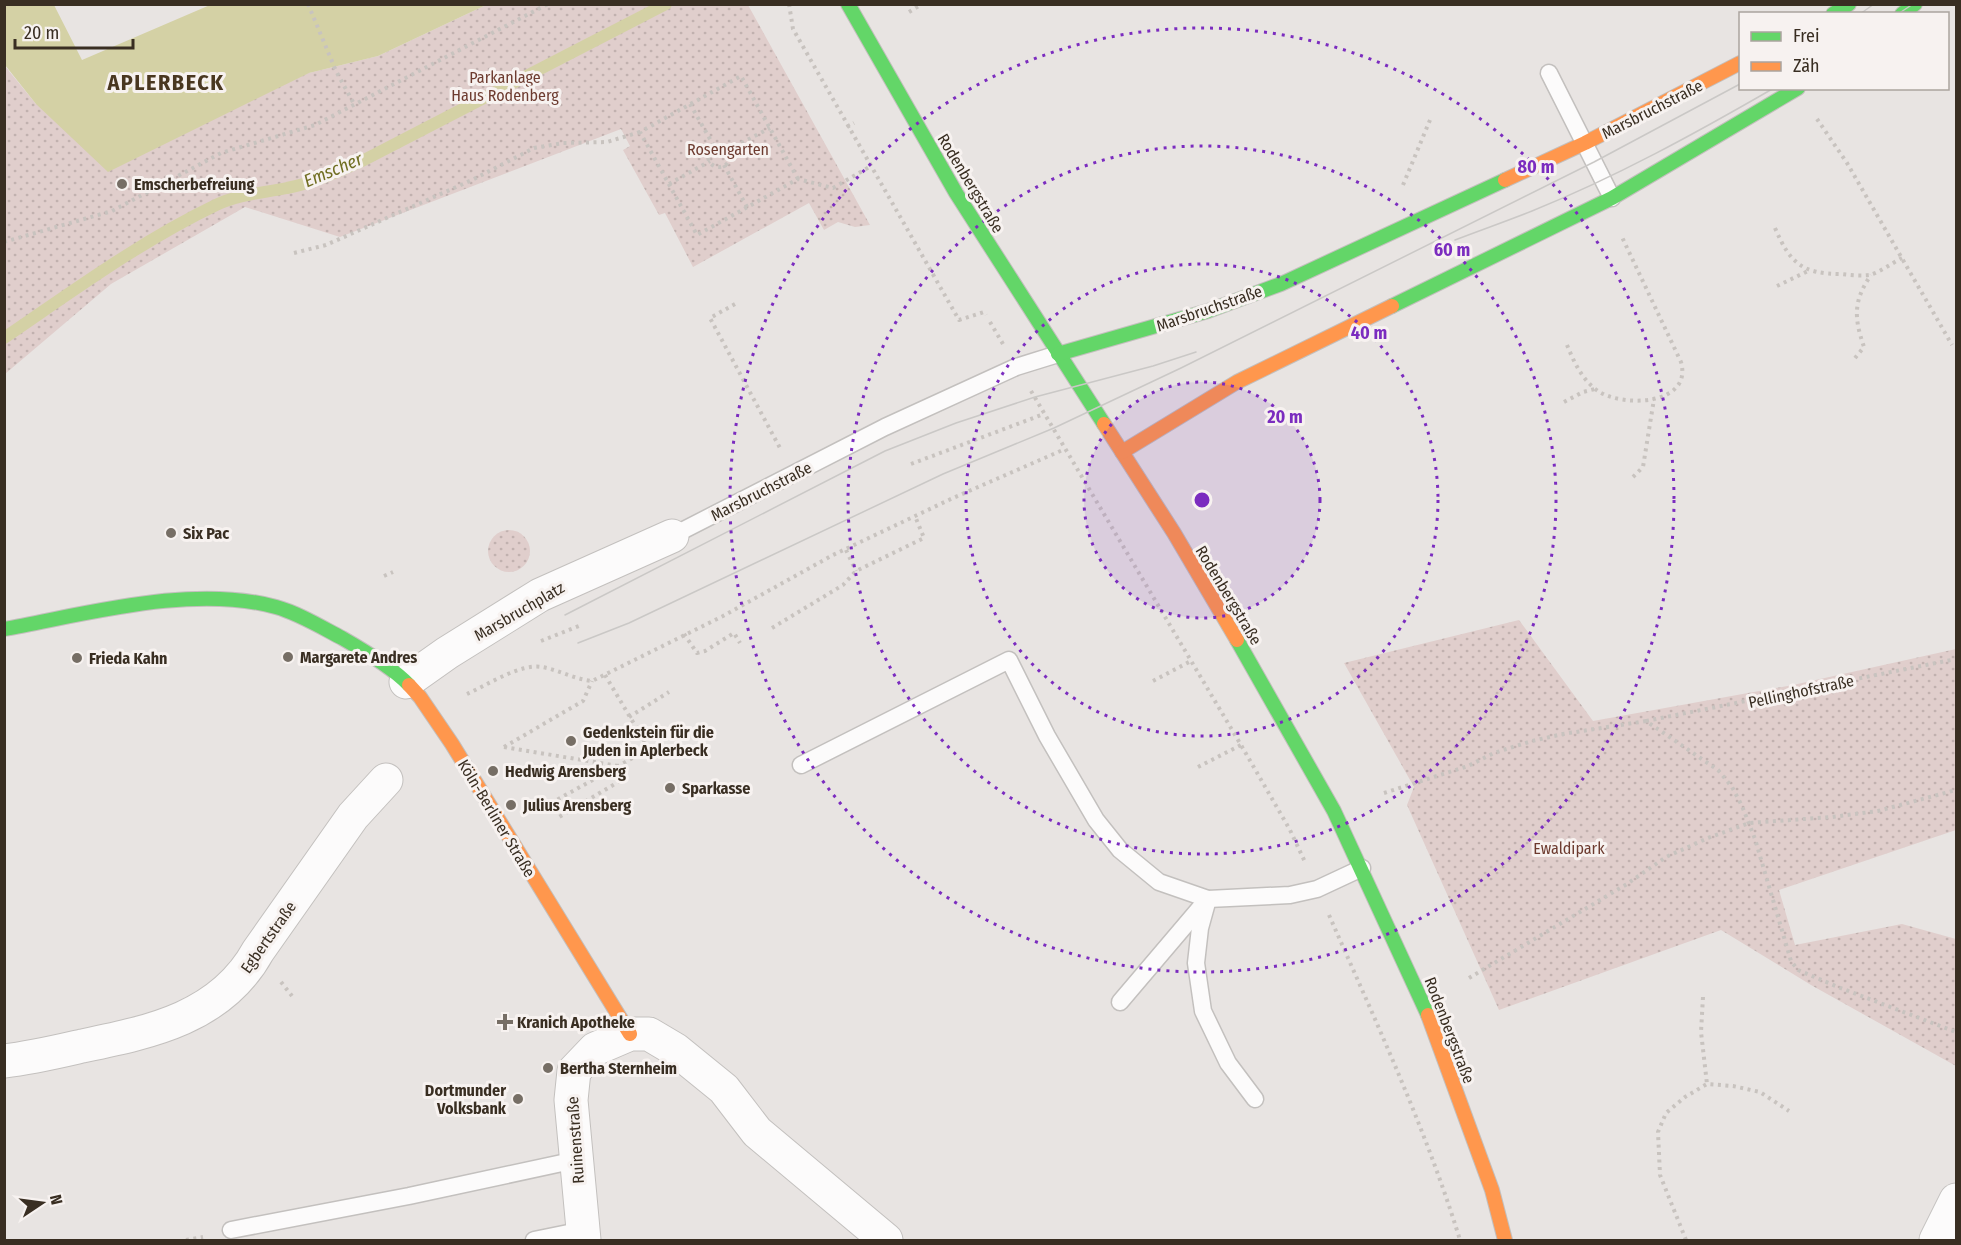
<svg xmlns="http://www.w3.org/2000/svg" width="1961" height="1245" viewBox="0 0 1961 1245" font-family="'Fira Sans Condensed',sans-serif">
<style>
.green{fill:url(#green-dots)}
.water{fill:#d4d1a5}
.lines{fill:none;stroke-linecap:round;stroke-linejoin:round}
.stream{stroke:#d4d1a5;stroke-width:12}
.lane-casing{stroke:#c3c0be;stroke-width:19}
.street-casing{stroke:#c3c0be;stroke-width:35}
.fast-casing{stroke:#c3bfbd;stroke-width:16}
.slow-casing{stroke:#c3bfbd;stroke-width:16}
.path{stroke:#c8c3bf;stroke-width:4;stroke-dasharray:3 4.5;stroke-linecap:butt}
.lane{stroke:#fcfbfb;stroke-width:16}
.street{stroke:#fcfbfb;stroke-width:33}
.fast{stroke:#63d668;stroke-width:14}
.slow{stroke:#ff974d;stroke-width:14}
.tram{stroke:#cac8c6;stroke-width:1.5}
.ring{fill:none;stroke:#7b2cbf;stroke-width:3;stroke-dasharray:3 6}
.poi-dot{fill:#766e65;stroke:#f7f2f0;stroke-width:2}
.labels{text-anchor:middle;stroke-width:6;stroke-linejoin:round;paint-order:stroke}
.park-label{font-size:16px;fill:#6d3b2f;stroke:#f7f2f0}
.street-label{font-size:16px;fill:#392e22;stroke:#f7f2f0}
.poi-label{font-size:16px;font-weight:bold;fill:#392e22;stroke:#f7f2f0;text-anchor:start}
.water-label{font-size:18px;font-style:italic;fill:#706e21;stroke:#f7f2f0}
.district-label{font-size:22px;font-weight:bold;letter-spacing:1.5px;fill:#493720;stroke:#f7f2f0}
.centre{fill:#7b2cbf;stroke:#f7f2f0;stroke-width:3}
.ring-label{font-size:18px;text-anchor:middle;font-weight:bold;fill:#7b2cbf;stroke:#f7f2f0;stroke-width:6;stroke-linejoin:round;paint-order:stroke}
</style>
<defs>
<pattern id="green-dots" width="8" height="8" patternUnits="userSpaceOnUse" patternTransform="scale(1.5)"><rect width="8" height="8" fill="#e0cecc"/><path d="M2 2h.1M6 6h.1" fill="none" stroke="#c1b1af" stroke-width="1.8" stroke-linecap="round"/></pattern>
</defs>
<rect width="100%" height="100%" fill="#e8e4e2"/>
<g class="green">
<path d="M486,5H748L870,225L855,227L838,222L824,230L809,203L693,267L665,213L659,215L623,150L630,146L621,129L340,237L245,207L111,284L5,374L4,65L36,104L309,73L378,56Z"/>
<circle cx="509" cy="551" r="21"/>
<path d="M1519,620L1593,721L1793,685L1956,649V830L1779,890L1795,945L1902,924L1956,939V1066L1811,985L1721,930L1499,1010L1407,805L1414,787L1344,663Z"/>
</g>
<path class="water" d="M4,5H54L82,60L210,5H486L378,56L309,73L108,172L36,104L5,65Z"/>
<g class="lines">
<path class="stream" d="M4,338C73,291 141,241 216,205C239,194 263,193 287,188C314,183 339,171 364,160L666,4"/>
<g class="lane-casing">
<g id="lane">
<path d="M1549,73L1612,198"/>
<path d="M672,536L885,427L1016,367L1058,354"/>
<path d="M801,765L1009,660L1047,736L1096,820L1120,850L1159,882L1208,899L1290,895L1317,889L1362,868"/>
<path d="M1208,899L1200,928L1196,963L1203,1011L1228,1063L1255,1099"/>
<path d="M1120,1002L1205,902"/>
<path d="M231,1230L409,1196L576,1160"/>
<path d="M534,1240L583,1230"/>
</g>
</g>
<g class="street-casing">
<g id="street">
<path d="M406,682L447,653L540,595L672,536"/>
<path d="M4,1061C31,1058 56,1052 82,1046C150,1032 221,1018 258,951L353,816L386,780"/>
<path d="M584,1240L571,1100L574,1071L595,1049L630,1034H649L676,1050L724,1089L757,1132L886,1240"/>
<path d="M1936,1240L1956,1200"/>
</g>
</g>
<g class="fast-casing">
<g id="fast">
<path d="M848,4L956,193L1104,424"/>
<path d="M1833,14L1849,4"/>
<path d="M1902,14L1915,4"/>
<path d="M1392,306L1612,198L1798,88"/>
<path d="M1058,354L1208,311L1281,284L1505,180"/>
<path d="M4,629C87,614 193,584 276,607C298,613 321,627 342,638C363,650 392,667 409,685"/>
<path d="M1237,640L1334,811L1428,1015"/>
</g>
</g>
<g class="slow-casing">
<g id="slow">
<path d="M1505,180L1585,143L1740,63"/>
<path d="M1104,424L1174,533L1237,640"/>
<path d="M1122,452L1237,382L1392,306"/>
<path d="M409,685L420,697L452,744L630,1034"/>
<path d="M1428,1015L1492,1190L1505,1240"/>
</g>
</g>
<g class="path">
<path d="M308,4L336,71L354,104"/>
<path d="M789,4L793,29L959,320L984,312L986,315"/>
<path d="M909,12L922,4"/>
<path d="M690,104L714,146"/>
<path d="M1817,119L1847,163L1952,345"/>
<path d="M847,127L854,123"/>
<circle cx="719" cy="156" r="11"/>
<path d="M728,150L770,128"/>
<path d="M724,165L747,207"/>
<path d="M798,179L741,76L640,132L697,235L798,179L833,188L871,166"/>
<path d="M669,184L710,161"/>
<path d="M1403,185L1430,120"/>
<path d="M1775,228C1790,263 1802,274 1841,274C1850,275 1860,276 1869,275C1879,273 1892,263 1902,258"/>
<path d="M4,242L112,211L221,153L315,125L548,4"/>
<path d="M294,253L326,245L472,180L534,148L563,143L607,142L640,132"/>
<path d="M1777,286L1808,271"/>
<path d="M735,304L710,318L780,448"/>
<path d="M990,322L1003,344"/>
<path d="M1567,345C1574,362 1582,380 1598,391C1623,408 1693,405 1681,362L1621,235"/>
<path d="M1855,358L1864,347C1854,318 1853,301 1871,275"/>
<path d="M1031,391L1241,745L1290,830L1305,862"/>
<path d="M1564,402L1583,392L1595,389"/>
<path d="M911,464L1044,414"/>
<path d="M1633,477L1643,467L1654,399"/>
<path d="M846,550L856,571"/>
<path d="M384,576L393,572"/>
<path d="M772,628L843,585L856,571L924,538L915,516"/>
<path d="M684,634L697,653L705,651L734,633L740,643"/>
<path d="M541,641L579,626"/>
<path d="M1153,681L1191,661"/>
<path d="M467,694C487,685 521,663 542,667C559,670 574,679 592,681L723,616L833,555L953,498L1065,449"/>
<path d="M629,717L669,692"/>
<path d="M1646,721L1956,659"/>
<path d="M504,747L618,766L625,778L559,817"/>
<path d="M504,747L583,701L592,681"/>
<path d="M1198,767L1241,745"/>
<path d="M1384,793L1468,766L1494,753L1532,741L1563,734L1646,721L1718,770L1732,787L1742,806L1755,839L1791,961L1798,970L1838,987L1956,1032"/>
<path d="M551,803L649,749L605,675"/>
<path d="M1329,915C1376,1022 1426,1129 1460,1240"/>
<path d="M1469,978L1627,884L1666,857L1708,838L1749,823L1832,817L1878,811L1956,790"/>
<path d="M281,982L292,996"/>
<path d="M1703,997L1701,1032L1707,1084"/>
<path d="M186,1240L203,1237"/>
<path d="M1686,1240L1660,1175L1658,1132L1666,1113L1685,1097L1707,1084L1733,1086L1760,1092L1789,1111"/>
</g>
<use href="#lane" class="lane"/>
<use href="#street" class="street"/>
<use href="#fast" class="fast"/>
<use href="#slow" class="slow"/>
<g class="tram">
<path d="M1860,14L1874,4"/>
<path d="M1898,14L1913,4"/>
<path d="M1455,240C1481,230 1507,221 1532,211C1616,177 1696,133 1774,88"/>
<path d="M565,615L885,451L956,423L1035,397L1153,366L1196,352"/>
<path d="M578,643L629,623L943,474L1054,428L1181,368L1594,162L1740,84"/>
</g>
</g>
<circle cx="1202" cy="500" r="118" fill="#7b2cbf" fill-opacity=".12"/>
<g class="ring">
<circle cx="1202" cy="500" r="118"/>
<circle cx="1202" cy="500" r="236"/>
<circle cx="1202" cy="500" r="354"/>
<circle cx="1202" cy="500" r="472"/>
</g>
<g class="poi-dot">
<circle cx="122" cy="184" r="6"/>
<circle cx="171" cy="533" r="6"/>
<circle cx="288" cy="657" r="6"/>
<circle cx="77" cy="658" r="6"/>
<circle cx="571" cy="741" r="6"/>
<circle cx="493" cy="771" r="6"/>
<circle cx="670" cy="788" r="6"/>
<circle cx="511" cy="805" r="6"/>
<path d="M502 1013h6v6h6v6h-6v6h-6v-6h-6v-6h6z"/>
<circle cx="548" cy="1068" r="6"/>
<circle cx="518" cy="1099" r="6"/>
</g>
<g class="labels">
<g class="park-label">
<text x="505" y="83">Parkanlage<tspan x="505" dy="18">Haus Rodenberg</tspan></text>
<text x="728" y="155">Rosengarten</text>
<text x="1569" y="854">Ewaldipark</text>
</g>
<g class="street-label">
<text transform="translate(1652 109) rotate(-27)" y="6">Marsbruchstraße</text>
<text transform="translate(971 183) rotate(59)" y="6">Rodenbergstraße</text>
<text transform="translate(1209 308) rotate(-19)" y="6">Marsbruchstraße</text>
<text transform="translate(761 491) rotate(-27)" y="6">Marsbruchstraße</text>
<text transform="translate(1229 595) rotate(59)" y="6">Rodenbergstraße</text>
<text transform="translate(519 611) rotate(-30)" y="6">Marsbruchplatz</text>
<text transform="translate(1801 691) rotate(-12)" y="6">Pellinghofstraße</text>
<text transform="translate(497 818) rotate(59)" y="6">Köln-Berliner Straße</text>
<text transform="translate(268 937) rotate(-55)" y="6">Egbertstraße</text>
<text transform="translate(1450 1030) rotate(69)" y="6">Rodenbergstraße</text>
<text transform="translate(575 1140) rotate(-94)" y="6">Ruinenstraße</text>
</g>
<g class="poi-label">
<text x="134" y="190">Emscherbefreiung</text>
<text x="183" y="539">Six Pac</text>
<text x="300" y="663">Margarete Andres</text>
<text x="89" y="664">Frieda Kahn</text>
<text x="583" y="738">Gedenkstein für die<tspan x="583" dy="18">Juden in Aplerbeck</tspan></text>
<text x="505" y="777">Hedwig Arensberg</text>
<text x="682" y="794">Sparkasse</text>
<text x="523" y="811">Julius Arensberg</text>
<text x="517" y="1028">Kranich Apotheke</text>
<text x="560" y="1074">Bertha Sternheim</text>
<text x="506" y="1096" text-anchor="end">Dortmunder<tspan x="506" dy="18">Volksbank</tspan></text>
</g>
<g class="water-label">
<text transform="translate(333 170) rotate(-23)" y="6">Emscher</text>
</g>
<g class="district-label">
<text x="166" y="90">APLERBECK</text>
</g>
</g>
<circle cx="1202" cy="500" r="9" class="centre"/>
<g class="ring-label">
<text x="1536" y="173">80 m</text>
<text x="1452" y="256">60 m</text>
<text x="1369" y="339">40 m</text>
<text x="1285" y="423">20 m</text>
</g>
<rect width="1961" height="1245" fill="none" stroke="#392e22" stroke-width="12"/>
<rect x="1739" y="12" width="210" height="78" fill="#f7f2f0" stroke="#aba49e" stroke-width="1.5"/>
<rect x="1751" y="32" width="30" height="9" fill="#63d668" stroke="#aba49e" stroke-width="1.5"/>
<text x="1793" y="42" font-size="18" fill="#392e22">Frei</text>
<rect x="1751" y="62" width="30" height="9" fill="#ff974d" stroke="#aba49e" stroke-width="1.5"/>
<text x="1793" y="72" font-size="18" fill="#392e22">Zäh</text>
<g transform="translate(42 1203) rotate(77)" stroke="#f7f2f0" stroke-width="4.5" paint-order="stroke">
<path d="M0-4.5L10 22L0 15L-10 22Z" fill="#392e22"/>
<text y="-9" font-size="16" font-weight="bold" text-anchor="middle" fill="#392e22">N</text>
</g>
<path d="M15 39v9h118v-9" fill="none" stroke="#392e22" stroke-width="3"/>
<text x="24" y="39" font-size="18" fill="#392e22" stroke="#f7f2f0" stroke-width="4.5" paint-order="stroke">20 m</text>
</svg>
